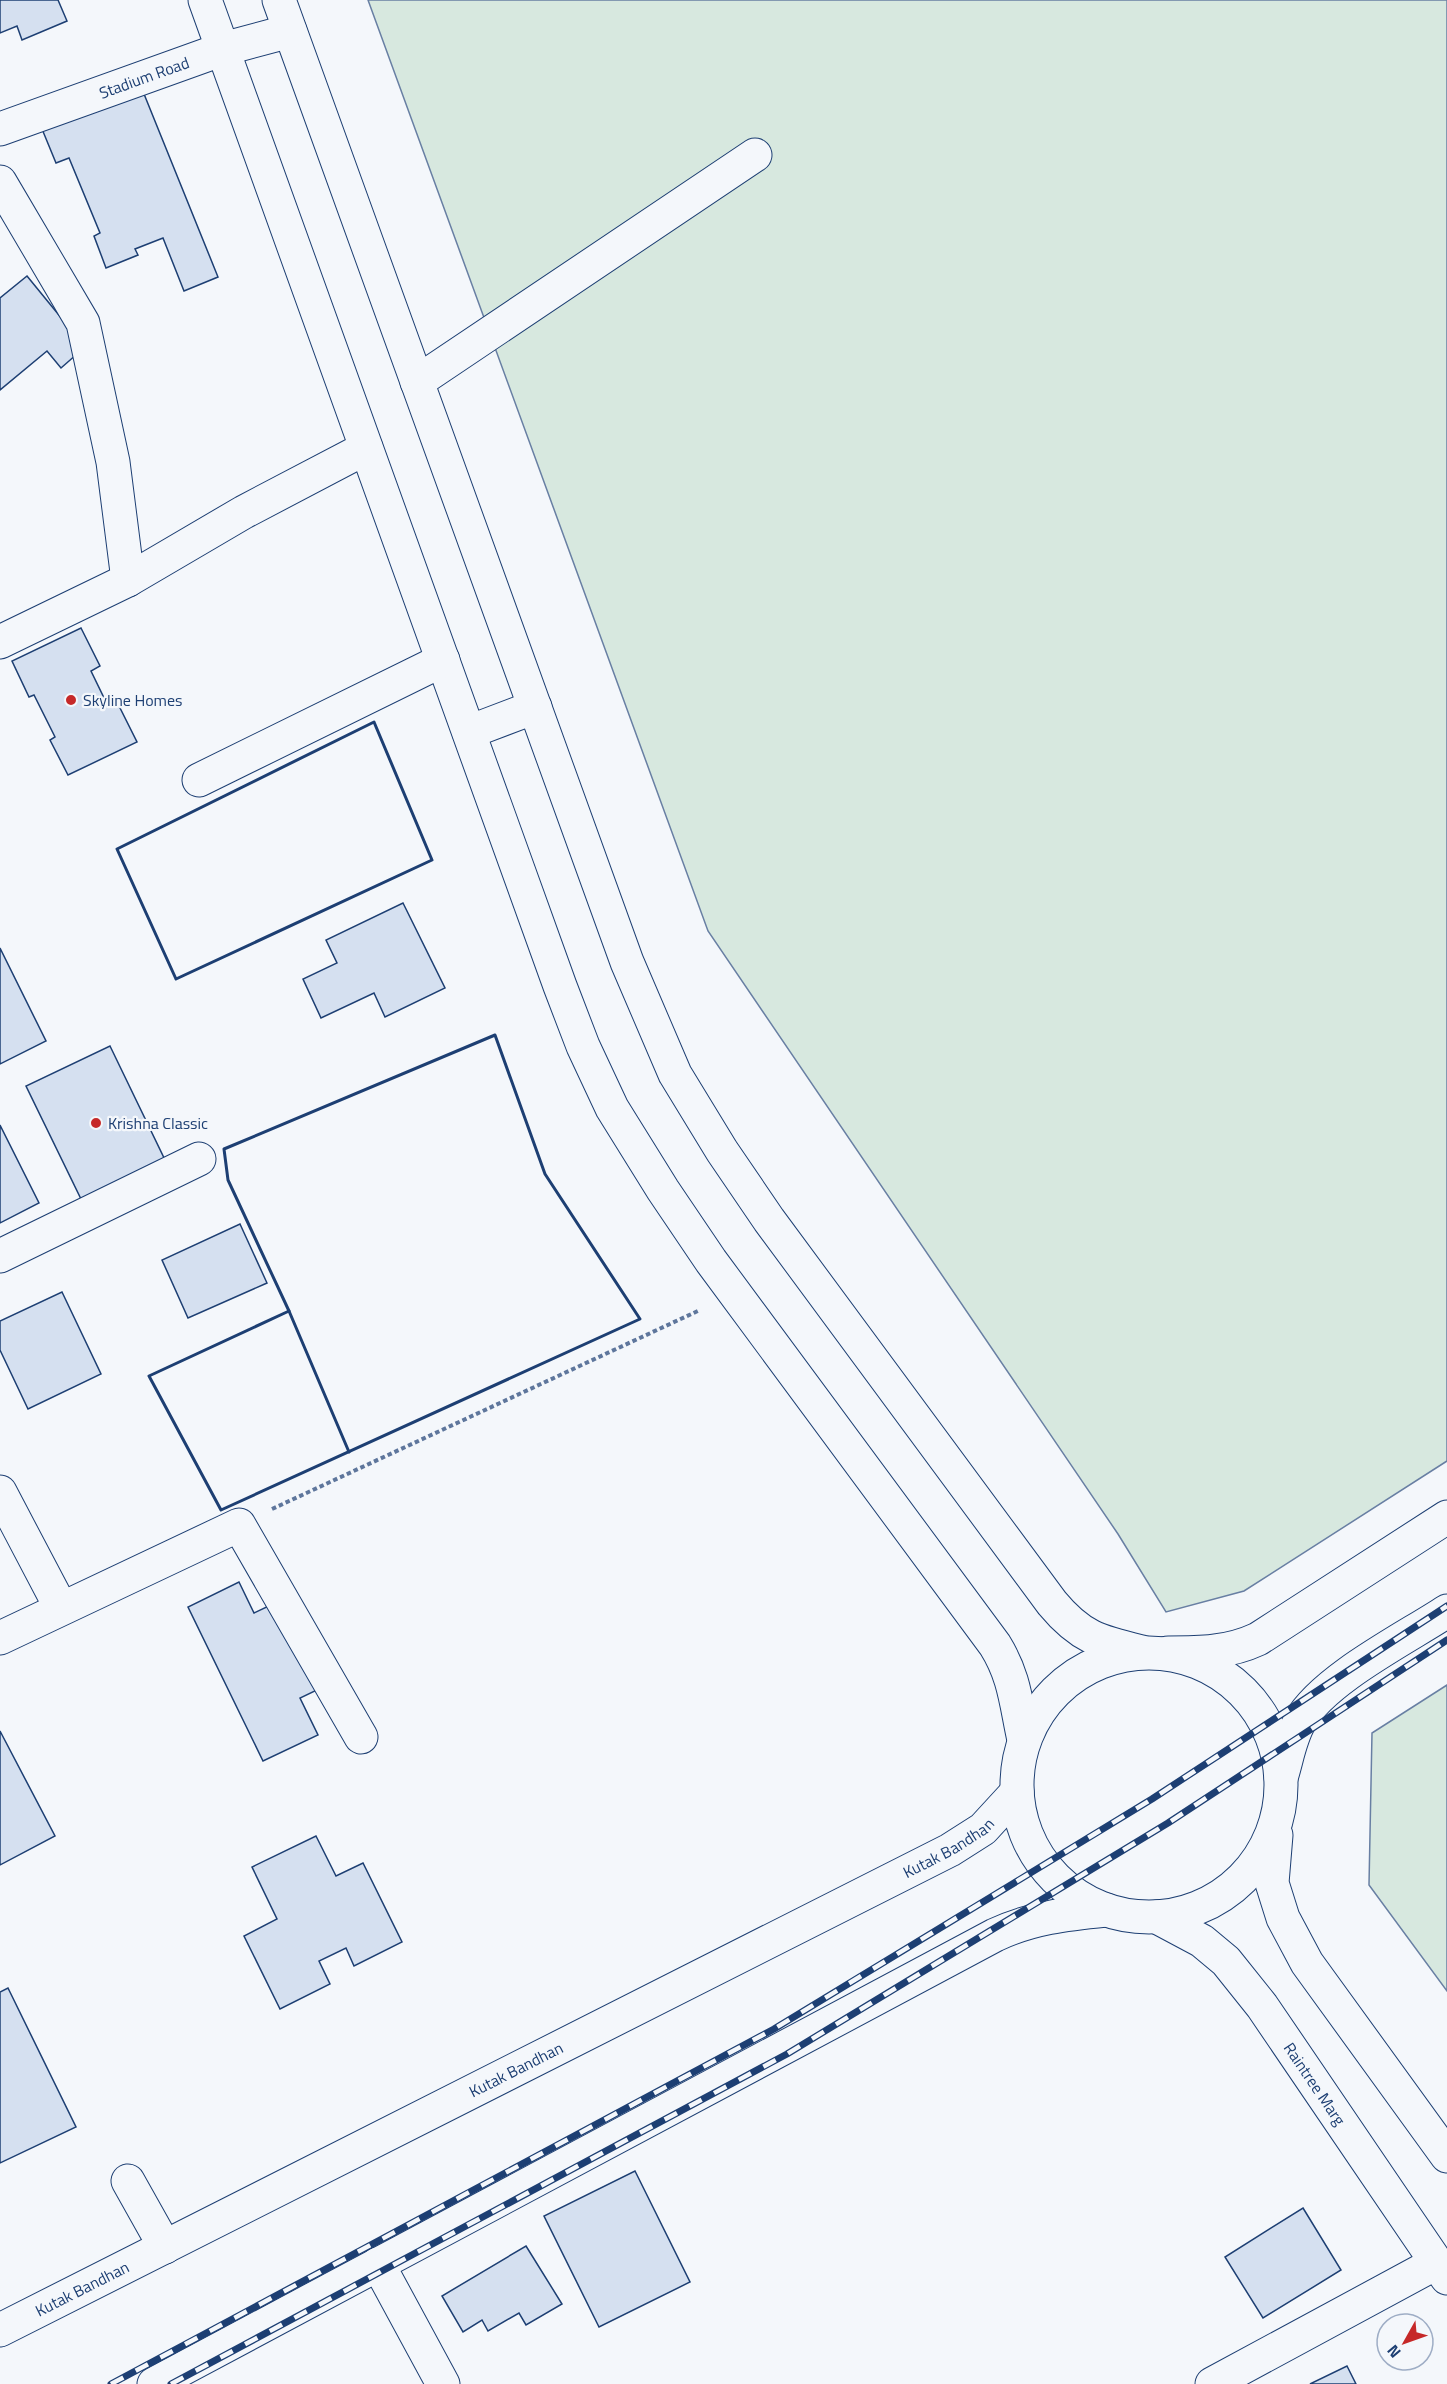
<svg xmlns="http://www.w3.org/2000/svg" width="1447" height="2384" viewBox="0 0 1447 2384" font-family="'Titillium Web',sans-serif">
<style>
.green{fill:#d7e8df;stroke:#687fa3;stroke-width:1.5}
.building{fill:#d5e0f0;stroke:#1d3f73;stroke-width:1.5}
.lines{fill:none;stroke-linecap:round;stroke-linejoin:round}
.minor-casing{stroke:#1d3f73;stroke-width:35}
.major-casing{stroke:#1d3f73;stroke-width:35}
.path{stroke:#5e769c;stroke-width:4;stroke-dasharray:4.5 3;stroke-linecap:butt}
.minor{stroke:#f4f7fb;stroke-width:33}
.major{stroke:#f4f7fb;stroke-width:33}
.rail-casing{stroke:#1d3f73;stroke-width:7}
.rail{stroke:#f4f7fb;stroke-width:4.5;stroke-dasharray:14;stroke-linecap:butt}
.wall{stroke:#1d3f73;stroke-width:3}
.poi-dot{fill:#c62828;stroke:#f4f7fb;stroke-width:2}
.labels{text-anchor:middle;stroke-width:4.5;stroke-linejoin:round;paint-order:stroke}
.street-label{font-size:16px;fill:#1d3f73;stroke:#f4f7fb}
.poi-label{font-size:16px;fill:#1d3f73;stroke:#f4f7fb;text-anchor:start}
</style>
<rect width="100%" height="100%" fill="#f4f7fb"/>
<g class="green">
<path d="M368,0H1447V1461L1244,1591L1166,1612L1118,1534L708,931Z"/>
<path d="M1447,1685V1991L1369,1885L1372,1733Z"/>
</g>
<g class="building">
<path d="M0,0H58L67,21L22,40L17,26L0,33Z"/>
<path d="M142,89L218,277L184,291L163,238L135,249L138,255L106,268L94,236L100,233L69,158L56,163L42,129Z"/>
<path d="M27,276L85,347L61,368L47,351L0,390V298Z"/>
<path d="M81,628L100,666L91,671L108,706L117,702L137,742L68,775L50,740L55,737L34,695L29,697L12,661Z"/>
<path d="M403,903L445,988L385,1017L374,993L321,1018L303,979L337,963L326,940Z"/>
<path d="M0,948L46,1041L0,1064Z"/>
<path d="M110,1046L165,1160L81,1199L26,1086Z"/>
<path d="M0,1125L39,1203L0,1223Z"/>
<path d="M240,1224L267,1283L188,1318L162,1260Z"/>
<path d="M62,1292L101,1374L28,1409L0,1350V1321Z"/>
<path d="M239,1582L254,1613L275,1603L317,1690L300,1698L318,1735L263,1761L188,1607Z"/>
<path d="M0,1731L55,1836L0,1865Z"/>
<path d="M316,1836L336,1876L363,1863L402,1942L354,1966L346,1948L319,1961L330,1984L280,2009L244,1936L277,1919L252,1867Z"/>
<path d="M8,1988L76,2127L0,2163V1992Z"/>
<path d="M635,2171L690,2282L599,2327L544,2216Z"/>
<path d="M1303,2208L1341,2270L1263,2318L1225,2257Z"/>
<path d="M526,2246L562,2304L526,2325L519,2313L488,2331L482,2320L463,2332L442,2296Z"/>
<path d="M1347,2366L1356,2384H1310Z"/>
</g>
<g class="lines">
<g class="minor-casing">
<g id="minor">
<path d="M205,0L560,986L583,1046L612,1108L663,1190L711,1261L995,1645C1015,1677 1016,1704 1024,1740"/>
<path d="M279,0L627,962L675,1074L722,1151L769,1220L1052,1603C1081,1638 1100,1642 1142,1652"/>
<path id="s1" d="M0,129L223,49L290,31"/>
<path d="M0,182L83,323L113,462L128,580"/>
<path d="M417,382L755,155"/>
<path d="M0,642L128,580L244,512L366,448"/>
<path d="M469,732L535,707"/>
<path d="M199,780L443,660"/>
<path d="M0,1256L199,1159"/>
<path d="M0,1492L61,1608"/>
<path d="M0,1638L239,1525L361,1737"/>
<path d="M1168,1653C1200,1653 1228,1653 1258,1639L1447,1517"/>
<path d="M1281,1778C1287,1759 1290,1738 1300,1721C1324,1679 1406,1638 1447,1611"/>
<path d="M128,2181L165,2247"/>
<path d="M378,2264L443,2384"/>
<path d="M1212,2384L1436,2263"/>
</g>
</g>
<g class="major-casing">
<g id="major">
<circle cx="1149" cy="1785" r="132"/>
<path d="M1276,1835L1272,1883L1283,1918L1307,1963L1447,2156"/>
<path id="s2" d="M1157,1917L1202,1941L1226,1961L1262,2006L1447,2278"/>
<path id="s3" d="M0,2330L950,1850L983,1829L1017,1792"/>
<path d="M154,2384L995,1935C1031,1918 1066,1914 1106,1910"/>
</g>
</g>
<path class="path" d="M272,1509L700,1310"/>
<use href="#minor" class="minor"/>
<use href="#major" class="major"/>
<g class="rail-casing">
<g id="rail">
<path d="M111,2384L774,2029L1152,1799L1447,1606"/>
<path d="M171,2384L787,2054L1168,1823L1447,1640"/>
</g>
</g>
<use href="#rail" class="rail"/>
<g class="wall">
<path d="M374,722L432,860L176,979L117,849Z"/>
<path d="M495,1035L545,1174L640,1319L221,1510L149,1376L289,1311L228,1180L224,1149Z"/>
<path d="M289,1311L349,1452"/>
</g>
</g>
<g class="poi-dot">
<circle cx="71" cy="700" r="6"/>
<circle cx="96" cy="1123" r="6"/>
</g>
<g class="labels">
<g class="street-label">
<text dy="6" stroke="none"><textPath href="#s1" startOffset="153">Stadium Road</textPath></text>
<text dy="6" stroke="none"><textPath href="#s3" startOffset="1064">Kutak Bandhan</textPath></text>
<text dy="6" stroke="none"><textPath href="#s3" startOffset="578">Kutak Bandhan</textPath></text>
<text dy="6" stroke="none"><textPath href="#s2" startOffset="234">Raintree Marg</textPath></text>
<text dy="6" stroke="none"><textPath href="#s3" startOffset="92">Kutak Bandhan</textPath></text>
</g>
<g class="poi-label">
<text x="83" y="706">Skyline Homes</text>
<text x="108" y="1129">Krishna Classic</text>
</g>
</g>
<g transform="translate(1405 2342) rotate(230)"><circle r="28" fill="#f4f7fb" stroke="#9eadc5" stroke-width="1.5"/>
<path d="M0-4.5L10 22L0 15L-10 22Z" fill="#c62828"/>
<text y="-9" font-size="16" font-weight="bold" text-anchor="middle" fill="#1d3f73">N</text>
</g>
</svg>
